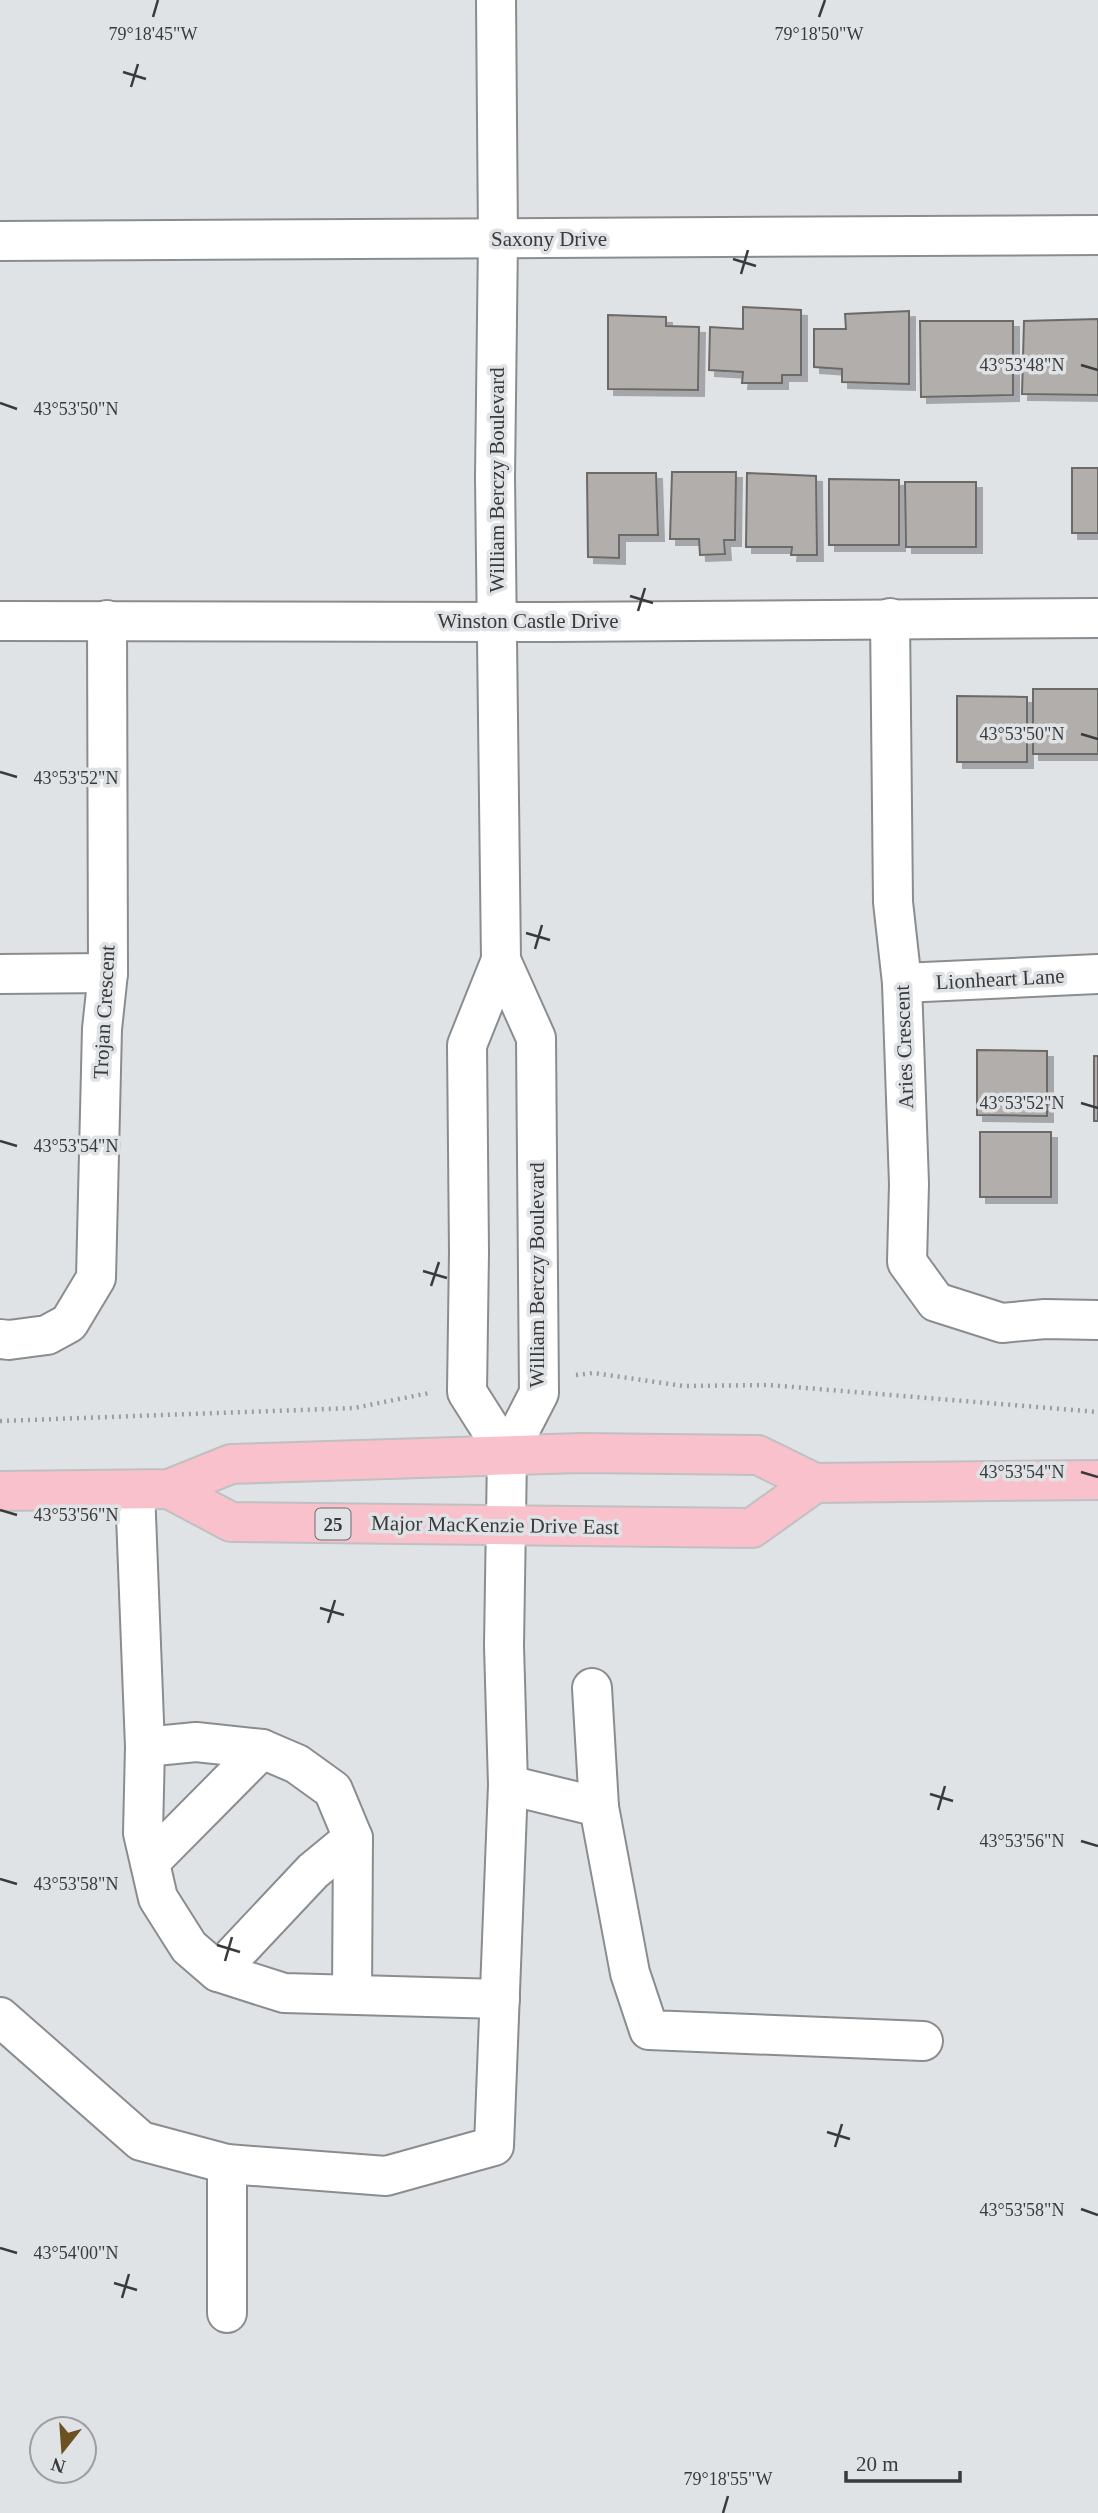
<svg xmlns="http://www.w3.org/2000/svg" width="1098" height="2513" viewBox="0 0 1098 2513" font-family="Georgia,serif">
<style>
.building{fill:#b1aeab;stroke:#6c6a67;stroke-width:2;filter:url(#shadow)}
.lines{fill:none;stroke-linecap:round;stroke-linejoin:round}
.minor-casing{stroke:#8a8d90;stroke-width:42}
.major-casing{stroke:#c0c0c0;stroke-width:42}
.path{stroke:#9a9d9f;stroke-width:4.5;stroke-dasharray:2 5;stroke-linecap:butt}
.minor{stroke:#fff;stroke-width:38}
.major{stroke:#f8c1cc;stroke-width:38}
.ticks{fill:none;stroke:#393a3b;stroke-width:2.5}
.labels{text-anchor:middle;stroke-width:7;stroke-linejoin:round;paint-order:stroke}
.shield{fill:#e0e3e6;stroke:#6b6d6e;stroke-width:2}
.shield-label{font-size:19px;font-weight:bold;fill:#393a3b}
.street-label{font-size:21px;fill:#393a3b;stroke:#e0e3e6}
.ticks-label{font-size:18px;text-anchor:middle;fill:#393a3b;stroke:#e0e3e6;stroke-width:7;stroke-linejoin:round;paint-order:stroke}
</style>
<defs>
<filter id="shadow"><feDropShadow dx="6" dy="6" stdDeviation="0" flood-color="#0004"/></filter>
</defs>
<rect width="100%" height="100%" fill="#e0e3e6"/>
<g class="building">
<path d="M743,307L801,310V375H782V383H742L743,372L709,370L710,327L743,329Z"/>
<path d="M909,311V384L842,382V369L814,367V329H846L845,314Z"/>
<path d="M608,315L666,317V326L699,327L698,390L608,389Z"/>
<path d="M1098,319V395L1022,394L1024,321Z"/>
<path d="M920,321H1013V395L921,397Z"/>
<rect x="1072" y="468" width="26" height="65"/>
<path d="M672,472H736L735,540H724L725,554L700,555L699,539H670Z"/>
<path d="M587,473H656L658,535H619V558L588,557Z"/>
<path d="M747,473L816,476L817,555H791L792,547H746Z"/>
<path d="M829,479L899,480V545H829Z"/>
<path d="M905,482H976V547H906Z"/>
<rect x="1033" y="689" width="65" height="65"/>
<path d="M957,696L1027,697V762H957Z"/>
<path d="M977,1050L1047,1051V1116L977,1115Z"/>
<rect x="1094" y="1056" width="4" height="65"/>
<rect x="980" y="1132" width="71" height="65"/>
</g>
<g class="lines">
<g class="minor-casing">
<g id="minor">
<path d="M496,0L498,239L495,477L501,960L467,1045L469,1252L467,1392L507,1455"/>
<path d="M0,241L1098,235"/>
<path d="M890,618L893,902L902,983L909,1184L907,1262L936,1302L1002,1323L1045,1319L1098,1320"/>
<path d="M0,621L552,622L1098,618"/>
<path d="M0,974L108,973"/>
<path d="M902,983L1098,974"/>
<path d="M0,1339L9,1340L47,1335L69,1323L96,1278L102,1029L108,973L107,620"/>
<path d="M135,1490L145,1747L143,1833L158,1898L189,1947L218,1972L284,1993L500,1999"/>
<path d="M592,1688L599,1807"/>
<path d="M145,1747L196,1742L262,1749L297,1764L333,1790L353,1838L352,1994"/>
<path d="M508,1785L599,1807L630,1973L649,2030L923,2041"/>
<path d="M150,1862L262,1749"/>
<path d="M218,1972L313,1871L353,1838"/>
<path d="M0,2017L141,2141L227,2164L386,2176L494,2146L508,1785L504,1646L507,1455L539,1393L536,1038L501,960"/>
<path d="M227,2164V2313"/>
</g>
</g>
<g class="major-casing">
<g id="major">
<path d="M169,1489L231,1522L752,1528L815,1483"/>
<path d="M0,1491L169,1489L231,1464L581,1453L758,1455L815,1483L1098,1480"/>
</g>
</g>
<g class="path">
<path d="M576,1375L593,1373L684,1386L769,1385L1098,1412"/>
<path d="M0,1421L354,1408L429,1393"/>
</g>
<use href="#minor" class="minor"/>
<use href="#major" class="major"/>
</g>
<path class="ticks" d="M153,17L158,0M819,17L825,0M123,72L146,79M131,87L138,64M733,259L756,266M741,274L748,250M1081,365L1098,370M0,403L17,409M630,596L653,603M638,611L645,588M1081,734L1098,739M0,772L17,777M526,933L550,940M535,949L542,925M1081,1103L1098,1108M0,1141L17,1146M423,1271L447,1278M431,1286L439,1262M1081,1472L1098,1477M0,1510L17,1515M320,1608L344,1615M328,1623L335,1600M930,1794L953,1801M938,1810L945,1786M1081,1841L1098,1846M0,1879L17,1884M217,1945L240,1952M225,1961L232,1937M827,2132L850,2139M835,2147L842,2124M1081,2209L1098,2215M0,2248L17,2253M114,2283L137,2290M122,2298L129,2274M723,2513L728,2496"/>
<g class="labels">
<rect class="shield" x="315.5" y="1508.5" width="35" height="31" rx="5"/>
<g class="shield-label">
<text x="333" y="1531">25</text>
</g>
<g class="street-label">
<text x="549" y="246">Saxony Drive</text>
<text transform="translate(497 480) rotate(-90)" y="7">William Berczy Boulevard</text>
<text x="528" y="628">Winston Castle Drive</text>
<text transform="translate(1000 979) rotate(-3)" y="7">Lionheart Lane</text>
<text transform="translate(104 1012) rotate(-87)" y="7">Trojan Crescent</text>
<text transform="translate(904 1047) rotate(-92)" y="7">Aries Crescent</text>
<text transform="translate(537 1275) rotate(-90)" y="7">William Berczy Boulevard</text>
<text transform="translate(495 1525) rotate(1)" y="7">Major MacKenzie Drive East</text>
</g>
</g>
<g class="ticks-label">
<text x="153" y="40">79°18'45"W</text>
<text x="819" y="40">79°18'50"W</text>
<text x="1022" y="371">43°53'48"N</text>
<text x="76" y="415">43°53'50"N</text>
<text x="1022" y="740">43°53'50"N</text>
<text x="76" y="784">43°53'52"N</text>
<text x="1022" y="1109">43°53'52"N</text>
<text x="76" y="1152">43°53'54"N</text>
<text x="1022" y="1478">43°53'54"N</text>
<text x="76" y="1521">43°53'56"N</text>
<text x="1022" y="1847">43°53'56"N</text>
<text x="76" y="1890">43°53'58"N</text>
<text x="1022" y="2216">43°53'58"N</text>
<text x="76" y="2259">43°54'00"N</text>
<text x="728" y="2485">79°18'55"W</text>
</g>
<g transform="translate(63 2450) rotate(197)"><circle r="33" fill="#e0e3e6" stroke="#9d9fa2" stroke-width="2"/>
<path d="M0-5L12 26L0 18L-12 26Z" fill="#6c5123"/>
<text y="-10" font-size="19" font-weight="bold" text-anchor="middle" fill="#393a3b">N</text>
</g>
<path d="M846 2471v10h114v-10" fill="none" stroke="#393a3b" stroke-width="3.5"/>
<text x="856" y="2471" font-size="21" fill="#393a3b" stroke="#e0e3e6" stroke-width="5" paint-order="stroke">20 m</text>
</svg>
